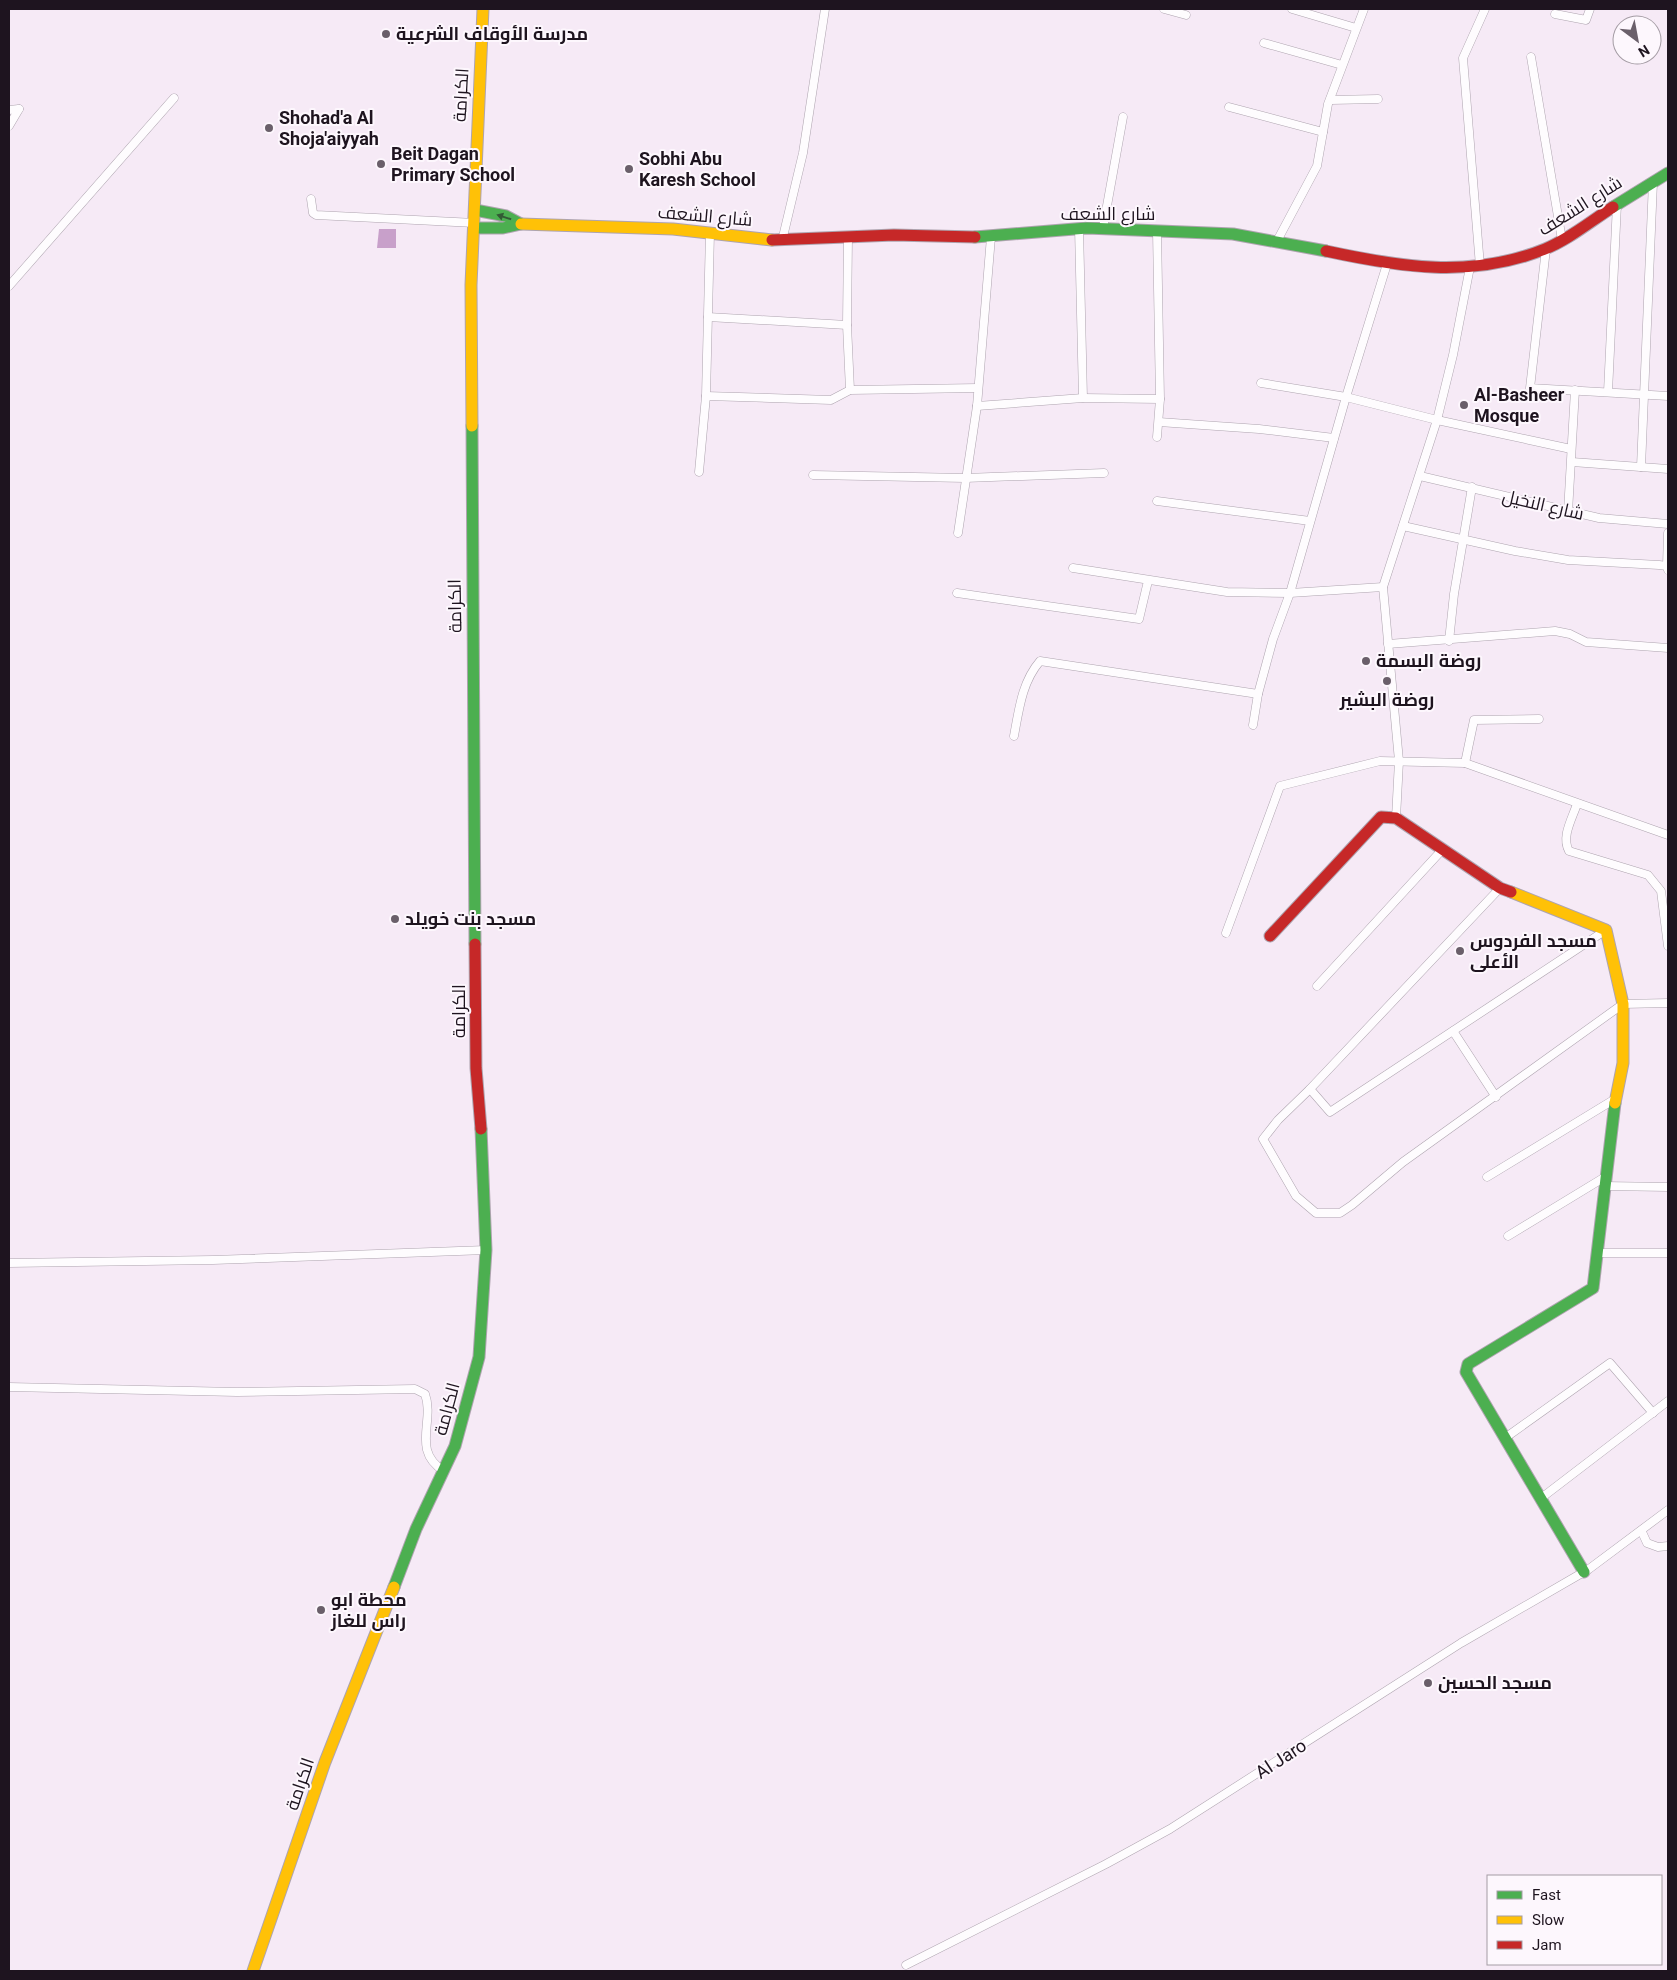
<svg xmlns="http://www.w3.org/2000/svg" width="1677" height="1980" viewBox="0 0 1677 1980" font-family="Roboto,Cairo,sans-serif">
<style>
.water{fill:#c8a0ca}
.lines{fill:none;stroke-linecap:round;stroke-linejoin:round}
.street-casing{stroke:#aea4af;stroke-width:9}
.fast-casing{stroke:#aea4af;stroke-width:13}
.slow-casing{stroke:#aea4af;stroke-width:13}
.jam-casing{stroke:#aea4af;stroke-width:13}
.street{stroke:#fefcfe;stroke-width:8}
.fast{stroke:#4caf50;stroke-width:11}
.slow{stroke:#ffc107;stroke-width:11}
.jam{stroke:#c62828;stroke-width:11}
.oneway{fill:#335a35}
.poi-dot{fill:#6a5f6a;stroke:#fdf7fd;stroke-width:2}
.labels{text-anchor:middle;stroke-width:4;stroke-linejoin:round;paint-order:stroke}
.poi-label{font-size:18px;font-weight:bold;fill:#1e141f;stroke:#fdf7fd;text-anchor:start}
.street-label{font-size:18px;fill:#1e141f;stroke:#fdf7fd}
</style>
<rect width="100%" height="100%" fill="#f6eaf6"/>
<path class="water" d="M379,229H396V248H377Z"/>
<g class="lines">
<g class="street-casing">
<g id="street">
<path d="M1164,9L1186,15"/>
<path d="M1292,9L1356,28"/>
<path d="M1555,14L1586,20L1590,9"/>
<path d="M1264,43L1342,65"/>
<path d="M1531,57L1562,240"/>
<path d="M1331,100L1378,99"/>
<path d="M1229,107L1323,132"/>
<path d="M9,110L19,109"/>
<path d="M9,126L19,109"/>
<path d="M311,199L313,213L316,215L475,223"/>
<path d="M1079,228L1083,398"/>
<path d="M1103,228L1123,117"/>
<path d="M1157,231L1160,399L1157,437"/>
<path d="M848,237L847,325L850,390"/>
<path d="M782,241L803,153L825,9"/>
<path d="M1277,241L1317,166L1328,104L1364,9"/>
<path d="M1546,249L1530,388L1668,396"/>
<path d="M1480,266L1463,58L1485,9"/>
<path d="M9,286L174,98"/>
<path d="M708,317L847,325"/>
<path d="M1261,383L1346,397L1437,420L1571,449"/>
<path d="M1608,392L1617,204"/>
<path d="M706,396L710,233"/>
<path d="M977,406L1083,398L1160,399"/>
<path d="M1159,422L1259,429L1334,438"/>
<path d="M1572,462L1668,469"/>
<path d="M1641,467L1653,182"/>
<path d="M699,472L706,396L831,400L850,390L978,388"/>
<path d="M813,475L965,478L1104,473"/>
<path d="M1420,476L1599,518L1668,524"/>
<path d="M1157,501L1310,521"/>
<path d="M1568,512L1575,390"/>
<path d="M1403,526L1515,551L1568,560L1659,565L1667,566L1668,570"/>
<path d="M958,533L977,406L991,237"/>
<path d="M1667,566L1668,533"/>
<path d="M1073,568L1227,592L1290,593L1383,587"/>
<path d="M957,593L1139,619L1148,581"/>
<path d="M1449,641L1454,594L1472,487"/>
<path d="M1388,644L1555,631L1570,634L1586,642L1668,648"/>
<path d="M1253,725L1258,694L1273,639L1290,593L1346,397L1387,264"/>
<path d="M1014,736C1019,709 1022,682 1040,661L1258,694"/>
<path d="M1465,763L1474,720L1539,719"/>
<path d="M1577,804C1572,819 1561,837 1569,851L1648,875L1661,891L1668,946"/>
<path d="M1396,818L1399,761L1383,587L1437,420L1453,355L1470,267"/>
<path d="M1500,888L1310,1089L1330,1112L1606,930"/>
<path d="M1226,933L1280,786L1380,761L1465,763L1668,835"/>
<path d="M1317,986L1442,850"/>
<path d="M1453,1031L1496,1097"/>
<path d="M1310,1089L1278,1120L1263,1139L1296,1196L1316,1213H1340L1352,1205L1403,1162L1623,1004L1668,1003"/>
<path d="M1487,1177L1615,1099"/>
<path d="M1604,1186L1668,1187"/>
<path d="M1508,1236L1605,1177"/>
<path d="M1596,1253H1668"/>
<path d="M9,1263L213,1260L486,1250"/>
<path d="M9,1387L237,1392L415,1389L425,1394C435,1421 411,1451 444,1471"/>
<path d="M1505,1438L1610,1363L1653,1413"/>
<path d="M1540,1499L1668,1401"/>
<path d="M1642,1532L1647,1543L1658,1547L1668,1546"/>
<path d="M906,1965L1106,1864L1170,1829L1461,1643L1589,1569L1668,1510"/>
</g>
</g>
<g class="fast-casing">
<g id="fast">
<path d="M1613,207L1668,173"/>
<path d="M475,210L506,216L521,224L503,228H475"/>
<path d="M975,237L1087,228L1233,234L1326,251"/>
<path d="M472,426L475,944"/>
<path d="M1584,1572L1466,1372L1468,1364L1593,1288L1615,1103"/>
<path d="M394,1587L416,1529L455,1446L479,1357L486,1250L481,1129"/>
</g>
</g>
<g class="slow-casing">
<g id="slow">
<path d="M521,224L673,229L772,240"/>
<path d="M472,426L471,285L483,9"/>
<path d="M1511,892L1606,930L1623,1004V1063L1615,1103"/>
<path d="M253,1971L325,1762L394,1587"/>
</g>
</g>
<g class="jam-casing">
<g id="jam">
<path d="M772,240L894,235L975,237"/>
<path d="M1326,251C1400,267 1471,279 1545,249C1568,240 1591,221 1613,207"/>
<path d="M1270,936L1381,817L1396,818L1500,888L1511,892"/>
<path d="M475,944L476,1068L481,1129"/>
</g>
</g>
<use href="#street" class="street"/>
<use href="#fast" class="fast"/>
<use href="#slow" class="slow"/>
<use href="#jam" class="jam"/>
</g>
<defs><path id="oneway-solid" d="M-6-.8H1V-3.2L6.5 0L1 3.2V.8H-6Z" transform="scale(1.25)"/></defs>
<use class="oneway" href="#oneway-solid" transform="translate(504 217) rotate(-162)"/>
<g class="poi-dot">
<circle cx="386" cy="34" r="5"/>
<circle cx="269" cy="128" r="5"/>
<circle cx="381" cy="164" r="5"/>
<circle cx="629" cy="169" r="5"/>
<circle cx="1464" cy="405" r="5"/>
<circle cx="1366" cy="661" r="5"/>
<circle cx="1387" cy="681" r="5"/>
<circle cx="395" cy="919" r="5"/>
<circle cx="1460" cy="951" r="5"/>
<circle cx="321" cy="1610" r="5"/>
<circle cx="1428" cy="1683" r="5"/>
</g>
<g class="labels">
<g class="poi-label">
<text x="396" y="40">مدرسة الأوقاف الشرعية</text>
<text x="279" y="124">Shohad'a Al<tspan x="279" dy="21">Shoja'aiyyah</tspan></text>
<text x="391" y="160">Beit Dagan<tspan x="391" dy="21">Primary School</tspan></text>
<text x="639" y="165">Sobhi Abu<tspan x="639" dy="21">Karesh School</tspan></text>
<text x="1474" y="401">Al-Basheer<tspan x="1474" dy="21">Mosque</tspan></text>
<text x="1376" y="667">روضة البسمة</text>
<text x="1387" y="706" text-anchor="middle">روضة البشير</text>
<text x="405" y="925">مسجد بنت خويلد</text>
<text x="1470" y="947">مسجد الفردوس<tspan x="1470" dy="21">الأعلى</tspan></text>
<text x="331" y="1606">محطة ابو<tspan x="331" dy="21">راس للغاز</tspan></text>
<text x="1438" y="1689">مسجد الحسين</text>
</g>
<g class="street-label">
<text transform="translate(461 95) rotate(-87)" y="6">الكرامة</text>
<text transform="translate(1580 206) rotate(-32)" y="6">شارع الشعف</text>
<text x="1108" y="220">شارع الشعف</text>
<text transform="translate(705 216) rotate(5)" y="6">شارع الشعف</text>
<text transform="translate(1543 505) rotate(13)" y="6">شارع النخيل</text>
<text transform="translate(455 606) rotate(-91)" y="6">الكرامة</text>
<text transform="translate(459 1011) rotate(-90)" y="6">الكرامة</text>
<text transform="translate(447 1409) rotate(-75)" y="6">الكرامة</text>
<text transform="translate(1281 1759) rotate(-33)" y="6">Al Jaro</text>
<text transform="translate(300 1784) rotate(-71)" y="6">الكرامة</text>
</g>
</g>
<rect width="1677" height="1980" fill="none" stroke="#1e141f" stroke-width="20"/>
<rect x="1487" y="1875" width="175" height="90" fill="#fdf7fd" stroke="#a49ca4"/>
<rect x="1497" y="1891" width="25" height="8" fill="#4caf50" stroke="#a49ca4"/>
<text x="1532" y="1900" font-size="15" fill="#1e141f">Fast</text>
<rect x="1497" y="1916" width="25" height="8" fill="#ffc107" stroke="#a49ca4"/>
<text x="1532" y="1925" font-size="15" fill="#1e141f">Slow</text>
<rect x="1497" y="1941" width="25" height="8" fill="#c62828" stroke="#a49ca4"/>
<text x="1532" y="1950" font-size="15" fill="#1e141f">Jam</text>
<g transform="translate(1637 40) rotate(148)"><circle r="24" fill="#fdf7fd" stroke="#a49ca4"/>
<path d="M0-4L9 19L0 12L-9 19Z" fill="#6a5f6a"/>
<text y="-8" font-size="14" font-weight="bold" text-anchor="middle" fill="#1e141f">N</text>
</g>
</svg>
